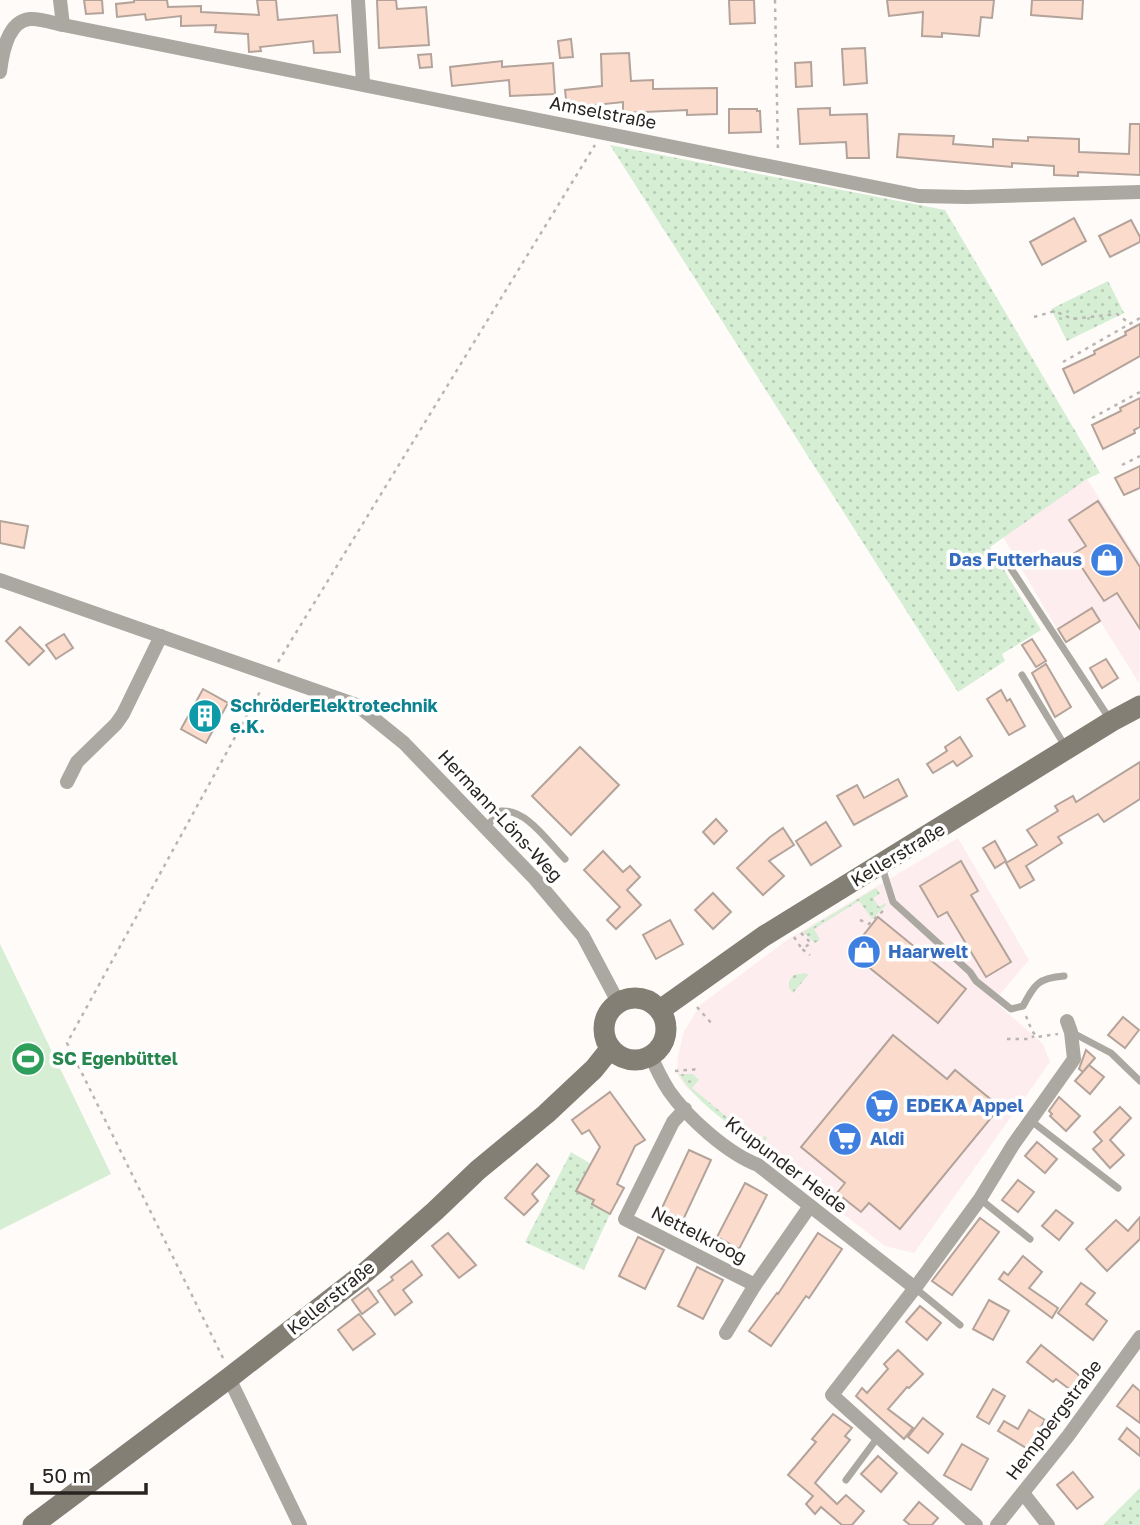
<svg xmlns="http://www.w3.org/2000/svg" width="1140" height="1525" viewBox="0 0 1140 1525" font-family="'Golos Text',sans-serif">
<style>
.commercial{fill:#fdedee}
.grass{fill:url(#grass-dots)}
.pitch{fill:#d5eed4}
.building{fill:#fbdccc;stroke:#b3a39a;stroke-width:2}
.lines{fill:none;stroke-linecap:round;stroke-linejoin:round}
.path{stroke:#b9b5b3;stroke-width:2.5;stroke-dasharray:3.5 5;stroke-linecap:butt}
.lane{stroke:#aaa8a0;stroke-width:7}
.street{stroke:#aaa8a0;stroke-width:14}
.secondary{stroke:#837f75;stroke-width:21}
.labels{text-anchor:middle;stroke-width:7;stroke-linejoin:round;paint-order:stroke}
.street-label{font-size:18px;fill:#2a2421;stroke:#fff}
.shop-label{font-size:18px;font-weight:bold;fill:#366cbe;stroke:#fff;text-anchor:start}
.culture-label{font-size:18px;font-weight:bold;fill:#0d838f;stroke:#fff;text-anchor:start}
.leisure-label{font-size:18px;font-weight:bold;fill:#27864d;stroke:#fff;text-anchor:start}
</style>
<defs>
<pattern id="grass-dots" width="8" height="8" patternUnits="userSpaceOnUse" patternTransform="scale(1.75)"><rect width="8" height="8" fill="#d5eed4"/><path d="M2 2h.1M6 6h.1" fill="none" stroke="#b7ccb6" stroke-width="1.8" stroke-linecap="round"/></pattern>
</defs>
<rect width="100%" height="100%" fill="#fefbf9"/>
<g class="commercial">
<path d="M1087,479L1140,562L1139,683L1092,608L1057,629L1003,537Z"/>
<path d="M958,838L1029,960L994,1001L1043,1044L1050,1062L914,1253L885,1246L757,1148L686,1087L677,1074L678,1055L684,1032L700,1005L790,938Z"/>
</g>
<g class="grass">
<path d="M610,145L945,210L1100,473L1087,479L990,547L1041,630L1002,654L1005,661L958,692Z"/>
<path d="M1108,281L1124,313L1067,341L1051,309Z"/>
<path d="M876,888L880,894L873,898L879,907L885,903L886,905L872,919L859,901L814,929L820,940L815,943L803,932Z"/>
<path d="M805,973L808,975L793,993L789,988V981L794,975Z"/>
<path d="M679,1074H693L699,1080L692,1088L758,1143L765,1135L767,1138L760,1148C733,1126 697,1104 679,1074Z"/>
<path d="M571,1152L591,1164L576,1191L594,1200L592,1204L610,1214L584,1270L525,1242Z"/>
<path d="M1140,1488V1525H1103Z"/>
</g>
<path class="pitch" d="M0,944L111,1174L0,1230Z"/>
<g class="building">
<path d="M84,0H102L103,13L86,14Z"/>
<path d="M134,0H167L168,7L201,6V12L259,15L257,0H276L278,20L337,15L340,52L314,53L313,41L260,47L261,51L249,52L248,34L215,32L216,25L181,26V16L146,20L145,14L117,17L116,4L134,2Z"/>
<path d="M377,0H396L397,9L426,7L429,45L379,48Z"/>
<path d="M729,0H754L755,23L730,24Z"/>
<path d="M887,0H994L992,18L981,17L979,36L942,33V37L922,36L923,12L889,16Z"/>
<path d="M1032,0H1083L1082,19L1031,15Z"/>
<path d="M571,39L573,57L560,58L558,41Z"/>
<path d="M865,48L867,83L844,85L842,49Z"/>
<path d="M629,53L631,81L653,80V89L717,88V114L687,115V110L623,113V102L567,108L565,90L602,86L601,54Z"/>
<path d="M431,54L432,67L420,68L418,55Z"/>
<path d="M502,61V67L553,63L555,94L510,96L509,80L452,86L450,67Z"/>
<path d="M811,62L812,86L796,87L795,63Z"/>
<path d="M830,108V115L867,114L869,158H847L846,142L800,144L798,109Z"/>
<path d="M729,109H757V111H760L761,132L729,133Z"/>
<path d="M1130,124H1140V175L1078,172V176L1054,175V166L1012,163V167L897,157L899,134L954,136L953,144L993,147V139L1028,141V137L1079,139V152L1129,154Z"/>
<path d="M1074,218L1086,241L1042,265L1030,242Z"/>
<path d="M1131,220L1140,237V242L1110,257L1099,236Z"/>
<path d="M1140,324V356L1074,393L1063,369L1095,354L1094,351L1126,335L1125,332Z"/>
<path d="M1140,398V427L1134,430L1135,433L1103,449L1092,425L1121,411L1120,408Z"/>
<path d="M1140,466V488L1124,495L1115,478Z"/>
<path d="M1098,501L1140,567V629L1117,593L1104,601L1073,554L1086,546L1069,520Z"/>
<path d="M0,521L28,526L24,548L0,543Z"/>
<path d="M1092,608L1100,621L1066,642L1058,629Z"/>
<path d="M20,627L44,651L29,665L6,641Z"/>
<path d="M64,634L73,648L56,659L46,645Z"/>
<path d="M1032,639L1046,661L1036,667L1022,645Z"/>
<path d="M1106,659L1118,678L1102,688L1090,668Z"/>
<path d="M1046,664L1071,707L1055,717L1032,673Z"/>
<path d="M203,689L228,703L206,743L181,729Z"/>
<path d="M1001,690L1007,701L1010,699L1025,726L1009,735L987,699Z"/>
<path d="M960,737L972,756L957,766L953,761L933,773L927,764L947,751L945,747Z"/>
<path d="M580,747L619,785L571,835L532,796Z"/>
<path d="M1140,762V799L1104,822L1098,814L1058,837L1062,843L1026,866L1034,880L1020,888L1006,863L1037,845L1027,830L1058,811L1055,806L1073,796L1076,802Z"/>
<path d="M898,779L907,796L854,825L837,796L857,785L864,798Z"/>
<path d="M716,819L727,831L714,844L703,832Z"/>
<path d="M826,822L841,846L811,865L796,841Z"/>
<path d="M783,828L794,845L769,861L784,876L763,895L737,868L770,837Z"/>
<path d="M995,841L1006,861L995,868L983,848Z"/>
<path d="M603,851L623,872L630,866L640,877L627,890L641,905L616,929L607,920L620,907L584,870Z"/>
<path d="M961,861L978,891L971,895L1011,962L986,977L947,912L938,917L920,886Z"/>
<path d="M713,893L731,912L713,929L695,910Z"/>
<path d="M878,917L966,989L938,1023L850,952Z"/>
<path d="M670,920L683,944L656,959L643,935Z"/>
<path d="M1123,1017L1139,1030L1125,1048L1108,1035Z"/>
<path d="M893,1035L947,1079L955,1070L1000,1107L900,1229L869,1203L861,1212L837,1193L845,1183L801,1147Z"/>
<path d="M1086,1050L1095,1058L1083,1072L1079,1069Z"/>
<path d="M1089,1065L1104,1077L1090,1094L1075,1081Z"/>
<path d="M610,1092L645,1140L635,1146L617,1184L624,1188L610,1214L592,1204L594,1200L576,1191L600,1147L589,1130L582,1134L572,1120Z"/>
<path d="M1059,1097L1080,1116L1066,1131L1050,1116L1052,1114L1049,1111Z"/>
<path d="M1120,1107L1131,1118L1110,1140L1124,1155L1110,1168L1093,1149L1102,1141L1094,1132Z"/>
<path d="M1037,1142L1057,1159L1045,1173L1025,1156Z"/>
<path d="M689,1150L711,1160L683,1220L661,1210Z"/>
<path d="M537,1164L549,1176L532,1194L538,1201L524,1215L505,1198Z"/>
<path d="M1018,1180L1034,1192L1018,1212L1002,1200Z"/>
<path d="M745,1183L767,1195L739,1249L717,1237Z"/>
<path d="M1056,1210L1073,1223L1059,1240L1042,1226Z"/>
<path d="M1140,1217V1239L1107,1271L1086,1249L1116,1220L1128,1231Z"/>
<path d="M980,1218L999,1232L952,1295L932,1281Z"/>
<path d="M448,1233L476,1265L459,1278L432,1246Z"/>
<path d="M818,1233L842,1249L809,1298L806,1296L771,1346L749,1331L777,1293L778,1294Z"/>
<path d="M638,1237L664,1250L645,1289L619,1276Z"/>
<path d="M1023,1256L1042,1272L1029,1288L1058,1308L1052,1318L999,1279L1004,1272L1008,1275Z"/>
<path d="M412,1261L422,1275L403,1290L412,1302L395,1315L378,1291L393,1280L391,1277Z"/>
<path d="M697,1267L723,1280L703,1319L678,1306Z"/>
<path d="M1081,1283L1095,1293L1086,1304L1107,1321L1093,1340L1058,1313Z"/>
<path d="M368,1288L378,1302L362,1314L352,1300Z"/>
<path d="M989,1300L1009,1311L993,1340L973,1329Z"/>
<path d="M920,1306L941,1323L927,1340L906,1322Z"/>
<path d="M359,1314L375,1334L353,1350L338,1330Z"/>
<path d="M1041,1345L1090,1384L1080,1397L1056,1379L1053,1382L1027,1362Z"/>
<path d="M898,1350L923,1374L909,1388L907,1387L888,1409L913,1428L904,1439L856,1396L862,1388L867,1393L888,1369L884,1364Z"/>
<path d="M1133,1385L1140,1391V1423L1117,1406Z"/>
<path d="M993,1389L1005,1396L989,1424L977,1417Z"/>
<path d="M1029,1410L1045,1420L1028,1449L998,1431L1004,1421L1018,1429Z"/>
<path d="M833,1414L852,1428L845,1436L850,1440L815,1483L837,1504L846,1495L864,1511L852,1525H842L821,1507L815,1514L806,1504L813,1496L788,1475L816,1442L812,1439Z"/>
<path d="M923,1418L943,1434L928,1453L908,1437Z"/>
<path d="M1127,1428L1140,1439V1456L1119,1439Z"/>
<path d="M962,1444L988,1459L971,1490L944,1475Z"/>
<path d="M878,1456L897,1473L881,1492L861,1474Z"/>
<path d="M1073,1472L1093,1497L1077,1509L1057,1485Z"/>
<path d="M919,1502L938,1518L932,1525H910L904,1520Z"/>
</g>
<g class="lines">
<g class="path">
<path d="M775,0L778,153"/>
<path d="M1034,317L1055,311L1072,319L1117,314L1129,323"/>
<path d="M1063,362L1140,318"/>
<path d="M1092,418L1140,392"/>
<path d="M1122,465L1140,456"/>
<path d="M278,662L595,145"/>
<path d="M860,920L869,924L885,909"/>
<path d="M801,933L811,943L802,949L810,955"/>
<path d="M794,937L802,949"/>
<path d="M697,1007L713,1025"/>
<path d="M1026,1016L1032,1031L1037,1037L1058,1034"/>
<path d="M1007,1039H1030L1034,1036"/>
<path d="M675,1071L700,1069"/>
<path d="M223,1358L67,1043L262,688"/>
</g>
<g class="lane">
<path d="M1006,561L1109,718"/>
<path d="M1022,675L1065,746"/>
<path d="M486,827L501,811C527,809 548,842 565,859"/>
<path d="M882,867L893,902L970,972L976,981L1011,1009L1023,1006C1035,984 1038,978 1064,976"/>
<path d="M1073,1033L1111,1053L1140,1081"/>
<path d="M1030,1120L1118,1188"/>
<path d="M980,1199L1030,1239"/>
<path d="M915,1288L960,1325"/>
<path d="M846,1480L878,1437"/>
</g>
<g class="street">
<path d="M358,0L363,83"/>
<path d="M63,25L919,196L967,197L1140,192"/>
<path d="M0,72C2,55 7,21 30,19C40,18 53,23 63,25L60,0"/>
<path d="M0,580L357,705L404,743L535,879L583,936L618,1002"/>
<path d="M67,782L77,762L116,724L123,714L161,636"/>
<path d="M651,1056C656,1068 662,1080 669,1091C688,1118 727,1153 758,1165L915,1288L832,1395L976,1525"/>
<path d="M685,1109L673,1122L625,1219L755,1285L810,1206"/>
<path d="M915,1288L980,1199L1013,1145L1074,1059L1071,1032L1067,1021"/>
<path d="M726,1333L755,1285"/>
<path d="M229,1378L300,1525"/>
<path d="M1023,1493L1048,1525"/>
<path d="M997,1525L1068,1436L1140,1337"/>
</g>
<g class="secondary">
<circle cx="635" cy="1029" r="31"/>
<path d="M660,1010L764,936L1112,721L1140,706"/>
<path d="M33,1525L229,1378L367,1271L435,1211L478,1170L546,1114L594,1069L610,1049"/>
</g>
</g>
<defs>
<g id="shop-disc" transform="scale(1.75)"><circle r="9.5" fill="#3f7fe0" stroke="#fff"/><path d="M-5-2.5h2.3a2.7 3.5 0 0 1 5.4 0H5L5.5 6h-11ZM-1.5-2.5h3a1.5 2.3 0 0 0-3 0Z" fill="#fff"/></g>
<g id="building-disc" transform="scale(1.75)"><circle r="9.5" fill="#0f9aa8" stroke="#fff"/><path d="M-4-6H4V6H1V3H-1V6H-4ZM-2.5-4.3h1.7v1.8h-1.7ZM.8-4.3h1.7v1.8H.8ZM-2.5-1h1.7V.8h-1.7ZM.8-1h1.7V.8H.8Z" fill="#fff"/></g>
<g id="stadium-disc" transform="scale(1.75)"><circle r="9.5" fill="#2e9e5b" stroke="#fff"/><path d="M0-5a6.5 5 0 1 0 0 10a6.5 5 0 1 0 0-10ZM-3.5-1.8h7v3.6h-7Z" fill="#fff"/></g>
<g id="supermarket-disc" transform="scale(1.75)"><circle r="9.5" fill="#3f7fe0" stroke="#fff"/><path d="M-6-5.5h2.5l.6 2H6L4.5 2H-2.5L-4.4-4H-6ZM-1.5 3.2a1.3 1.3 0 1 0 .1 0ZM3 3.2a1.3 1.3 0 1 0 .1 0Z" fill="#fff"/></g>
</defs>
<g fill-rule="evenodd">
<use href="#shop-disc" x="1107" y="560"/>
<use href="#building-disc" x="205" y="716"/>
<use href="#shop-disc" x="864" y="952"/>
<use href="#stadium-disc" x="28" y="1059"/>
<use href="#supermarket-disc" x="882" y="1106"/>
<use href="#supermarket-disc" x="845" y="1139"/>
</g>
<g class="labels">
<g class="street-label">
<text transform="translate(603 113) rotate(11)" y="6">Amselstraße</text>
<text transform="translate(500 816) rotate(47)" y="6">Hermann-Löns-Weg</text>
<text transform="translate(898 855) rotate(-31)" y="6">Kellerstraße</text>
<text transform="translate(786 1165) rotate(37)" y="6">Krupunder Heide</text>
<text transform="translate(699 1235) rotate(27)" y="6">Nettelkroog</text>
<text transform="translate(331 1298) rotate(-39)" y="6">Kellerstraße</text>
<text transform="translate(1054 1420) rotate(-53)" y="6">Hempbergstraße</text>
</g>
<g class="shop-label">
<text x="1082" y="566" text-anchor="end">Das Futterhaus</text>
<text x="888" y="958">Haarwelt</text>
<text x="906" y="1112">EDEKA Appel</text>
<text x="870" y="1145">Aldi</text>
</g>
<g class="culture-label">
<text x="230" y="712">SchröderElektrotechnik<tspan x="230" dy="21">e.K.</tspan></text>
</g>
<g class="leisure-label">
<text x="52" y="1065">SC Egenbüttel</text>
</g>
</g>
<path d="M32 1483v10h114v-10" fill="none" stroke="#2a2421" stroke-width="3.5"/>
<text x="42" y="1483" font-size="21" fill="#2a2421" stroke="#ffffff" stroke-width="5" paint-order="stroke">50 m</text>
</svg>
